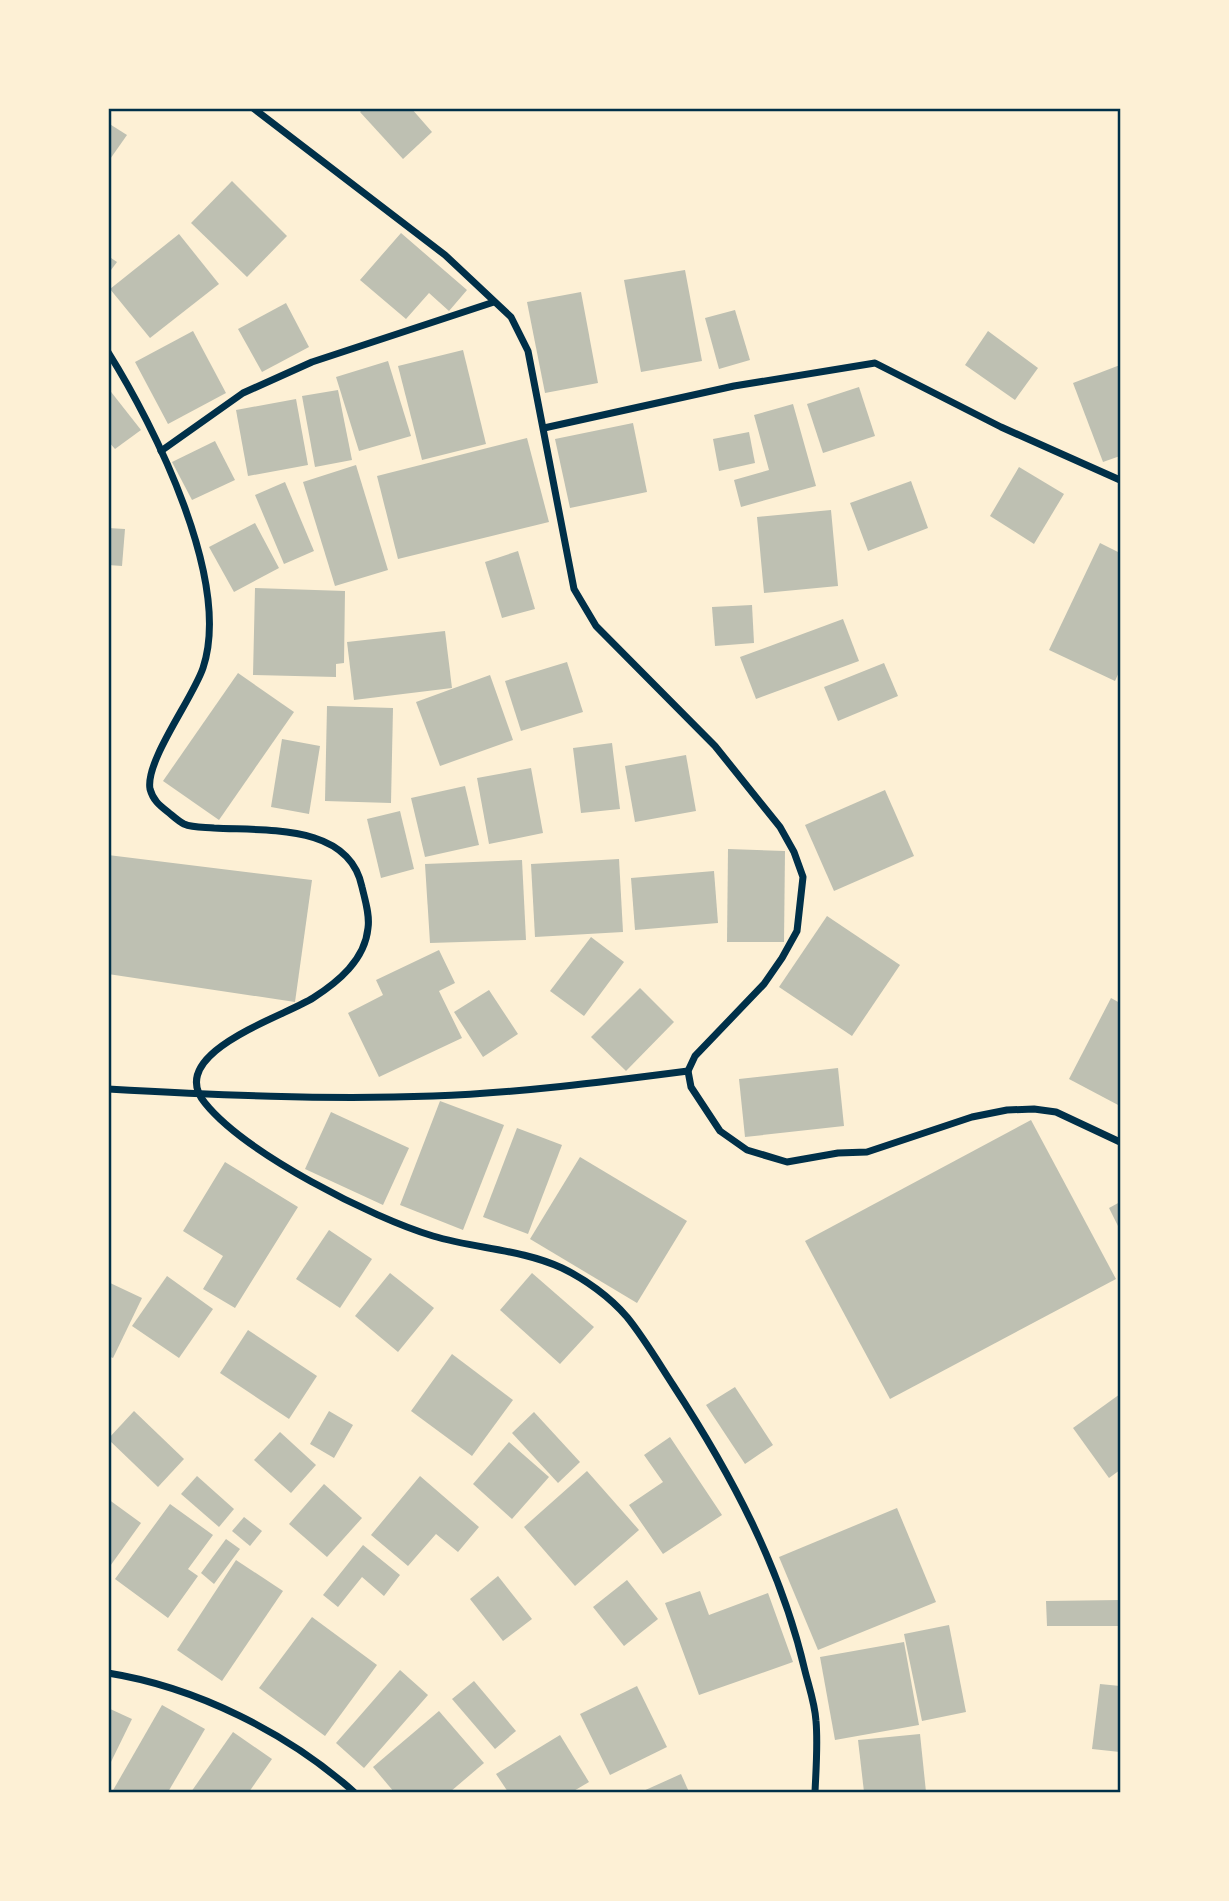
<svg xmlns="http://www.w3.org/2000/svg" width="1229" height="1901" viewBox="0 0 1229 1901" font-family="Arial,sans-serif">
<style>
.building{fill:#bec0b2}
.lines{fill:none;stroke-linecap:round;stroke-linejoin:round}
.minor{stroke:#003049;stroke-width:7}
.neatline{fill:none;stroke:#003049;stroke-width:2.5}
</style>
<rect width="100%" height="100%" fill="#fdf0d5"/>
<g class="building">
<path d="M364,108H411L432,132L403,159L360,112Z"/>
<path d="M108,123L127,135L108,162Z"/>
<path d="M232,181L287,236L247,277L191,223Z"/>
<path d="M401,233L467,290L449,311L429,293L406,319L360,280Z"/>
<path d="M179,234L219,284L150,338L110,289Z"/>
<path d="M108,256L117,262L108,274Z"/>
<path d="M685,270L702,361L641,372L624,280Z"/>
<path d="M581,292L598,383L545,393L527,302Z"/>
<path d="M286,303L309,347L262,372L238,329Z"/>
<path d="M735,310L750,360L719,369L705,318Z"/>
<path d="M193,331L226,393L168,424L135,362Z"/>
<path d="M988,331L1038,368L1015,400L965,365Z"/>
<path d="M463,350L486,444L422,460L398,366Z"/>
<path d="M388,361L411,436L359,451L336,377Z"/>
<path d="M1120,365V456L1103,462L1073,383Z"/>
<path d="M859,387L875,436L823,453L807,404Z"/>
<path d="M108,388L141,430L115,449L108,441Z"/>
<path d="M338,390L352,460L315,467L302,396Z"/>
<path d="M296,399L308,465L248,476L236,410Z"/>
<path d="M793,404L816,486L741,507L734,480L769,470L754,415Z"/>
<path d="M633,423L647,492L570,508L555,439Z"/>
<path d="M749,432L755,463L719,471L713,439Z"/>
<path d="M527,438L549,522L398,559L377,476Z"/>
<path d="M215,441L235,480L192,500L172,462Z"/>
<path d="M356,465L388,570L335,586L303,482Z"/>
<path d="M1019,467L1064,494L1034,544L990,516Z"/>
<path d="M911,481L928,528L868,551L850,503Z"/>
<path d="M285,482L314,551L284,564L255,495Z"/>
<path d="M831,510L838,586L764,593L757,517Z"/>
<path d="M255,523L279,568L234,592L209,547Z"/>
<path d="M108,528L125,529L122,566L108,565Z"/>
<path d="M1100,543L1120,553V670L1115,681L1049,650Z"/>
<path d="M518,551L535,609L502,618L485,562Z"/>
<path d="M255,588L345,591L344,663L336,664V677L253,675Z"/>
<path d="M752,605L754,643L715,646L712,607Z"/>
<path d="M843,619L859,661L756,699L740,657Z"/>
<path d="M445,631L452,688L354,700L347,642Z"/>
<path d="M567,662L583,712L521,731L505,681Z"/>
<path d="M884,663L898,696L838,721L824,687Z"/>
<path d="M238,673L294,712L219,820L163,781Z"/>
<path d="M490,675L513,740L440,766L416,702Z"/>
<path d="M327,706L393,708L391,803L325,801Z"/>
<path d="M282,739L320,746L309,814L271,807Z"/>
<path d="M612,743L620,809L581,813L573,748Z"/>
<path d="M686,755L696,811L635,822L625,766Z"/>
<path d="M531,768L543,833L489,844L477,778Z"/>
<path d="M465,786L479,845L425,857L411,798Z"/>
<path d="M885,790L914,856L834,891L805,825Z"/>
<path d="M400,811L414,869L381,878L367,819Z"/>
<path d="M728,849L785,851L784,942H727Z"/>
<path d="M108,855L312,880L295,1002L108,974Z"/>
<path d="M619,859L623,932L535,937L531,864Z"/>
<path d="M522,860L526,940L430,943L425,864Z"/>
<path d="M714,871L718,923L635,930L631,878Z"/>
<path d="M827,916L900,965L852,1036L779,987Z"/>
<path d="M591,937L624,962L584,1016L550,991Z"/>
<path d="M439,950L455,983L439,991L462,1038L379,1077L348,1013L383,995L376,980Z"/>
<path d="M640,988L674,1022L626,1071L591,1037Z"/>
<path d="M489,990L518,1034L483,1057L454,1012Z"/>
<path d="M1111,998L1120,1003V1106L1069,1079Z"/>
<path d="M838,1068L844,1126L745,1137L739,1079Z"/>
<path d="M440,1101L504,1125L463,1230L400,1205Z"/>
<path d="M331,1112L409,1148L383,1205L305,1169Z"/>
<path d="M1031,1120L1116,1279L890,1399L805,1241Z"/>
<path d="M517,1128L562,1145L528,1234L483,1217Z"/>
<path d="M580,1157L687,1221L637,1303L530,1239Z"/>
<path d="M225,1162L298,1207L235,1308L203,1289L223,1256L183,1231Z"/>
<path d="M1120,1202V1230L1109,1208Z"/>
<path d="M329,1230L372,1259L340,1308L296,1279Z"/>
<path d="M390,1273L434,1308L398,1352L355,1316Z"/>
<path d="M532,1273L594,1327L560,1364L500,1310Z"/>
<path d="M167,1276L213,1309L179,1358L132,1326Z"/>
<path d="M108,1282L142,1298L113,1358L108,1356Z"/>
<path d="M248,1330L317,1376L289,1419L220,1373Z"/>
<path d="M452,1354L513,1400L472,1456L411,1411Z"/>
<path d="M735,1387L773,1445L745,1464L706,1405Z"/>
<path d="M1120,1394V1470L1109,1478L1073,1428Z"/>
<path d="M134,1411L184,1459L158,1487L108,1439Z"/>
<path d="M329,1411L353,1425L334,1458L310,1444Z"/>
<path d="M534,1412L580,1462L558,1483L512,1433Z"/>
<path d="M280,1432L316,1465L291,1493L254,1460Z"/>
<path d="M670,1437L722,1515L663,1554L629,1505L663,1482L644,1455Z"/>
<path d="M509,1442L549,1477L512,1519L473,1484Z"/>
<path d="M587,1471L639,1530L575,1586L524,1527Z"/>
<path d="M197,1476L234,1509L219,1527L181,1494Z"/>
<path d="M420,1476L479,1527L458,1552L436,1534L408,1566L371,1535Z"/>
<path d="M324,1484L362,1518L327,1557L289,1524Z"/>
<path d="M108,1499L141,1523L108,1569Z"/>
<path d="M170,1504L213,1535L188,1569L198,1576L168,1618L115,1579Z"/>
<path d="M897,1508L936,1602L818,1650L779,1557Z"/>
<path d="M244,1517L262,1531L250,1546L232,1531Z"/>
<path d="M226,1539L240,1549L214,1584L201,1573Z"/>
<path d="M363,1545L400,1575L384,1596L362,1577L338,1607L323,1595Z"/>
<path d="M236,1560L283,1591L222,1681L177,1650Z"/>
<path d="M498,1576L532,1619L503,1641L470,1599Z"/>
<path d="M627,1580L658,1619L624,1646L593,1607Z"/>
<path d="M700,1591L709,1615L768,1593L793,1662L699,1695L665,1603Z"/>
<path d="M1120,1600V1626H1047L1046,1601Z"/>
<path d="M312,1617L377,1665L325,1736L259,1688Z"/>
<path d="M949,1625L966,1712L922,1721L904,1634Z"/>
<path d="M904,1642L919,1725L835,1740L820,1657Z"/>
<path d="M400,1670L428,1695L364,1768L336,1743Z"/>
<path d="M474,1681L516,1731L495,1749L452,1699Z"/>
<path d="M1100,1684L1120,1686V1752L1092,1749Z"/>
<path d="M637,1686L667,1747L610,1775L580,1714Z"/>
<path d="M162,1705L205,1729L168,1792H112Z"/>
<path d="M108,1708L132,1719L108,1768Z"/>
<path d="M439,1711L484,1763L450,1792H394L373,1767Z"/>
<path d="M233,1732L272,1759L249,1792H191Z"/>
<path d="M920,1734L926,1792H864L858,1740Z"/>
<path d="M560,1735L589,1782L572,1792H508L496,1774Z"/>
<path d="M681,1774L689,1792H641Z"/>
</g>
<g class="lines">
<g class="minor">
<path d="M253,108L445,255L511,317L528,351L574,589L596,626L715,746L780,827L794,852L803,877L797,931L782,958L764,984L695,1056L688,1071L691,1087L720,1131L747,1150L787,1162L838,1153L867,1152L972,1117L1007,1110L1034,1109L1056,1112L1120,1142"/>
<path d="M108,352C155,427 232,581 203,668C193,698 145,761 150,789C153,800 159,805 168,812C173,816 178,821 184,824C193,828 205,827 214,828C265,831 349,823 362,887C365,900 370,915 368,928C365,960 338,982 313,998C283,1017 164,1053 205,1103C245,1153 372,1218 433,1236C476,1249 521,1249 562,1268C585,1279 610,1297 627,1317C644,1338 658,1362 673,1385C731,1474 781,1567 805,1671C809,1687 815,1704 816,1721C818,1744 816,1769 815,1792"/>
<path d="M544,428L734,386L875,363L1001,427L1120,480"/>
<path d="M161,451L243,393L312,362L494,302"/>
<path d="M108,1089C216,1095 326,1100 433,1096C518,1093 603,1082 688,1071"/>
<path d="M108,1673C196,1687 288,1733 354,1792"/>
</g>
</g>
<rect width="1229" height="1901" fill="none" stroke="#fdf0d5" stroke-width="220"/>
<rect x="110" y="110" width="1009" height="1681" class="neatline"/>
</svg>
